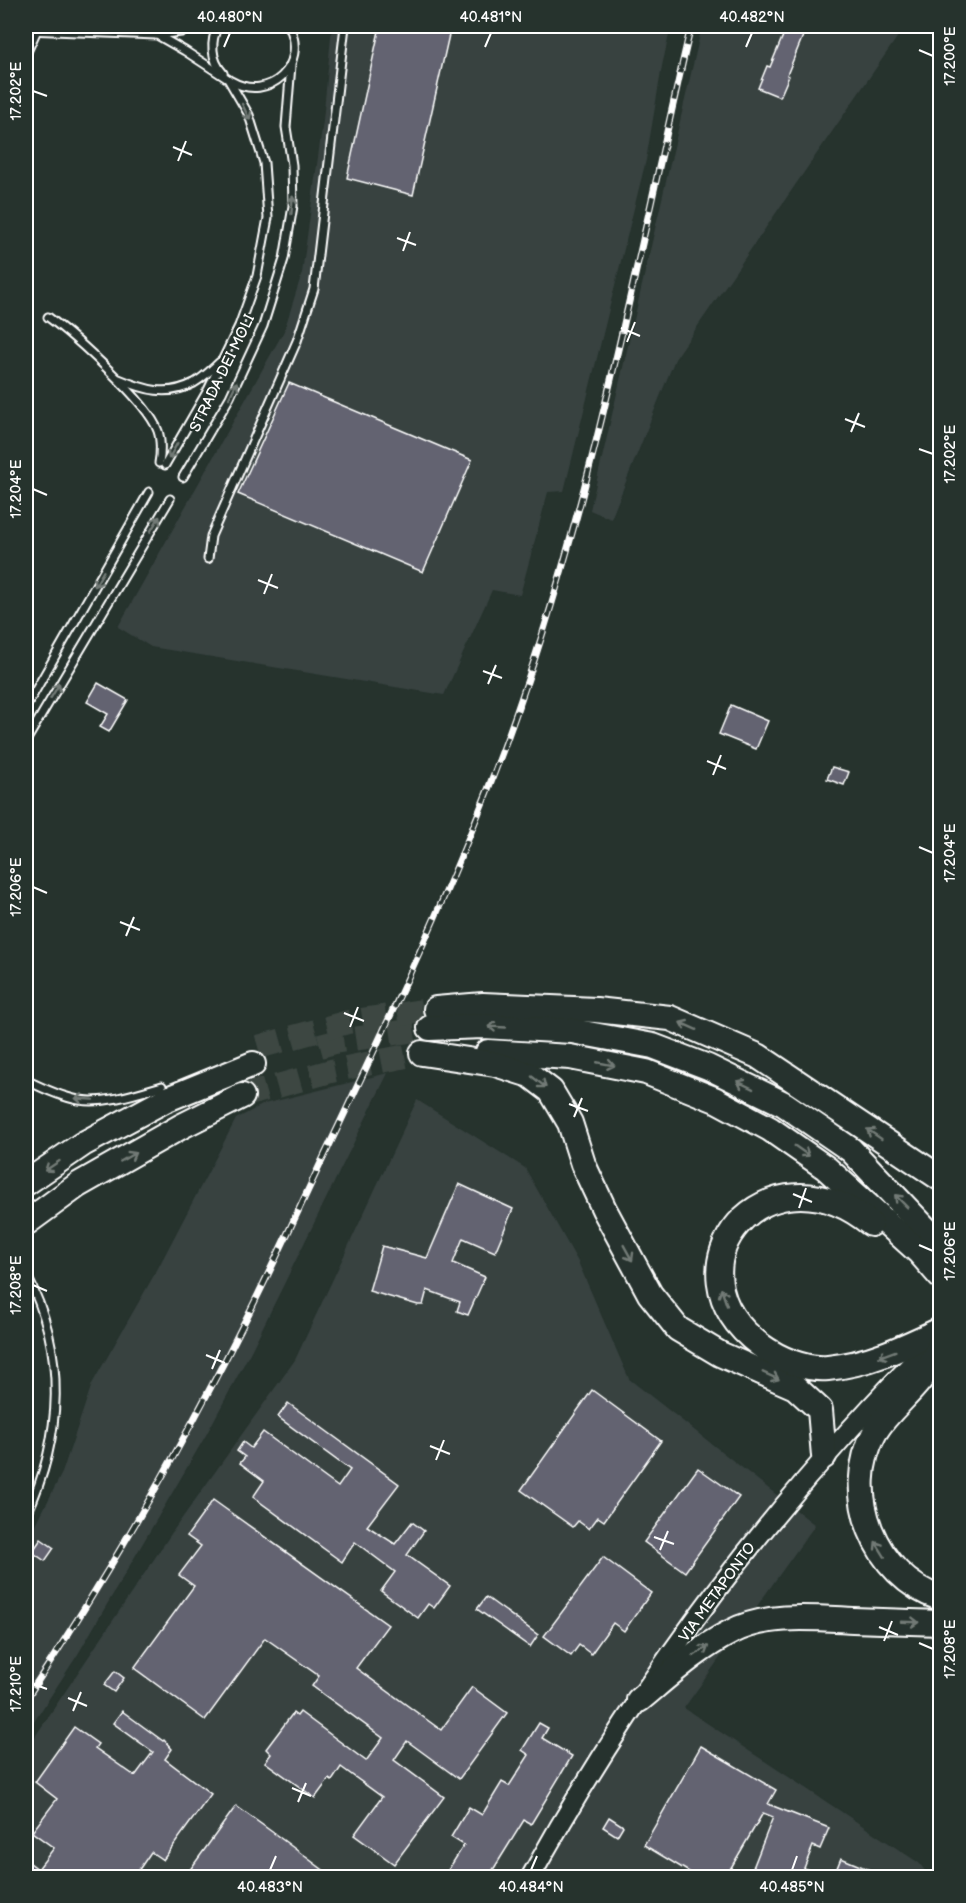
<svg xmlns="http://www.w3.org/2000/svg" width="966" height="1903" viewBox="0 0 966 1903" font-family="'Balsamiq Sans',sans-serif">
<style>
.built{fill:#384241}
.building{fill:#636471;stroke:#fff;stroke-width:1.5}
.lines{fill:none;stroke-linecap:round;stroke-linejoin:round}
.highway-tunnel{stroke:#3c4742;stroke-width:24;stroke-dasharray:24 12;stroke-linecap:butt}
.lane-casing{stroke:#fff;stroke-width:11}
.secondary-casing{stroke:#fff;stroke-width:22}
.highway-casing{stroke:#fff;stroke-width:28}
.lane{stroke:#26332d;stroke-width:7}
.secondary{stroke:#26332d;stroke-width:18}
.highway{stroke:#26332d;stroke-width:24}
.rail-casing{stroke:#fff;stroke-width:7}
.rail{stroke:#26332d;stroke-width:4.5;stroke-dasharray:14;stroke-linecap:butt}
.oneway{stroke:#727a76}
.ticks{fill:none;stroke:#fff;stroke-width:2}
.labels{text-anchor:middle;stroke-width:4.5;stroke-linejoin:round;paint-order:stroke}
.street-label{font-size:15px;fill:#fff;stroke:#26332d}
.neatline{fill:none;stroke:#fff;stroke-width:2}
.ticks-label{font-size:15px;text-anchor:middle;fill:#fff}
</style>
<rect width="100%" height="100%" fill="#26332d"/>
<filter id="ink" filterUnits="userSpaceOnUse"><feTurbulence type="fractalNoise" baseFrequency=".0167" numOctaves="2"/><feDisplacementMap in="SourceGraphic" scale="12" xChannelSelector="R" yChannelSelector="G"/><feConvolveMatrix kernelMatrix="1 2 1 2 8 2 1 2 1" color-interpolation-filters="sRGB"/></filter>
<g filter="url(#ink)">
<g class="built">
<path d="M332,26H671L662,66L646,160L564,491L548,492L520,595L492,590L444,695L151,647L118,627L284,331L302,273L323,121Z"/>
<path d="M702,26H905L675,359L611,519L590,510Z"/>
<path d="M388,1073L252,1349L206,1435L78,1654L26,1734V1544L62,1473L92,1384L157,1270L236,1119L264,1104Z"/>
<path d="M417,1100L525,1168L578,1262L629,1379L815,1525L684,1708L919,1863L930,1877L26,1878V1750L173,1531L295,1360Z"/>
</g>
<g class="building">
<path d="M380,26H451L413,195L347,178Z"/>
<path d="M787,26H807L787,75L789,76L780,97L758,88L767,66L770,67Z"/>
<path d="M289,383L472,460L423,572L238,494Z"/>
<path d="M98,683L128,700L109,732L100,727L108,714L87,702Z"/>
<path d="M731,705L768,721L756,749L719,734Z"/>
<path d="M832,767L849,772L844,785L827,779Z"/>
<path d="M459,1184L513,1209L495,1252L463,1238L453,1263L485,1277L468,1315L457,1311L460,1302L427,1290L423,1305H418L369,1291L382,1246L427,1258Z"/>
<path d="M592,1390L661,1441L604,1521L598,1517L589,1529L578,1521L573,1527L521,1490Z"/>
<path d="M288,1403L399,1484L367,1526L395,1544L412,1522L424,1531L407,1555L450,1586L434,1608L428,1604L418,1618L381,1591L395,1572L355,1542L342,1562L253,1497L264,1481L240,1463L245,1457L237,1451L243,1442L251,1448L263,1432L338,1487L350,1470L278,1417Z"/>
<path d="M698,1468L739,1497L685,1572L644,1542Z"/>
<path d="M213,1500L388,1625L356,1668L441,1730L472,1687L507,1713L459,1779L407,1741L394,1760L444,1797L394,1864L354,1835L382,1797L341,1767L332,1781L329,1779L315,1798L265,1762L271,1754L266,1749L293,1713L297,1716L300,1712L366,1761L383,1738L312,1686L319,1676L265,1638L205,1720L134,1668L194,1586L179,1575L201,1546L187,1536Z"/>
<path d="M41,1539L54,1548L45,1561L32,1552Z"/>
<path d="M603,1557L651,1593L624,1631L613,1623L591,1654L579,1645L571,1656L544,1636Z"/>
<path d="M486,1597L538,1635L530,1647L477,1609Z"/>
<path d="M115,1671L124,1678L114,1692L104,1685Z"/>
<path d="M122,1711L163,1741L164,1740L172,1749L165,1759L211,1794L163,1860L151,1852L136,1874L132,1872L128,1878H26V1860L38,1869L54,1848L32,1832L57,1799L35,1782L74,1727L98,1744L95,1748L135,1776L153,1752L113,1723Z"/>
<path d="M539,1723L548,1728L542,1738L572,1756L531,1824L524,1820L488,1878H443L464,1845L451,1837L469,1807L482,1815L502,1782L509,1786L529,1755L522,1750Z"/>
<path d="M701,1746L776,1790L768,1804L829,1828L820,1849L813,1846L804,1868L826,1878H749L773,1817L763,1813L725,1878H699L644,1845Z"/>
<path d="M236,1806L275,1834L334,1878H259L249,1870L244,1878H184Z"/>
<path d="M609,1817L623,1826L617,1836L603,1827Z"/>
<path d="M841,1858L887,1877V1878H833Z"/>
</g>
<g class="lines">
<g class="highway-tunnel">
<path d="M320,1046L339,1041L430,1028"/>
<path d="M258,1047L348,1022L436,1009"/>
<path d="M242,1096L331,1071L422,1053"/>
</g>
<g class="lane-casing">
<g id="lane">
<path d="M218,26C210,41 211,60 223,73"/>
<path d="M26,30L157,35L185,51L228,79L249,115L264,163L268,218L257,276L239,326L208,390L165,465"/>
<path d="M157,35L181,32L197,26"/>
<path d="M26,54L37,30V26"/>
<path d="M231,81C269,103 309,65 289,26"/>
<path d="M48,317C74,336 148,402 158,431C161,440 161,454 159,463"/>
<path d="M119,379C145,390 167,397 194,383C203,378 212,369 220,362"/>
<path d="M183,477L230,397L263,326L284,259L293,206L292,165L286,127L291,65"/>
<path d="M208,559L211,536L297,341L314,289L345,26"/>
<path d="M26,707L149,492"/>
<path d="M26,741L170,499"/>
<path d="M26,1080C42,1088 61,1097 79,1100C106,1104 135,1094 162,1086"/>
<path d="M26,1274C67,1352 63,1437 26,1516"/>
</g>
</g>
<g class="secondary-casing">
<path id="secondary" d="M530,1878C641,1677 777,1497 940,1335"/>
</g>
<g class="highway-casing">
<g id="highway">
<path d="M436,1009L483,1005L596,1010L670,1018L758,1056L940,1178"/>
<path d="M430,1028L483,1026L572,1031L653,1046L708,1067L784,1104L851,1150L940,1244"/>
<path d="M488,1052L570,1057L646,1072L716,1100L770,1129L826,1168L919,1252L940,1276"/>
<path d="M422,1053L495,1064L530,1075L551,1091L570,1123L583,1164L604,1209L650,1294L678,1329L720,1354L795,1387L820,1410L824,1456"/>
<path d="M26,1183L83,1144L165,1100L253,1064"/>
<path d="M26,1223L78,1185L182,1126L242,1096"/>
<path d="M871,1224C767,1139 658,1268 760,1345C779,1359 805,1370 828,1368C869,1364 904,1347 940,1330"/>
<path d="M940,1344C935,1357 929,1370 920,1380C906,1398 887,1412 875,1432C841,1493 875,1577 940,1598"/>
<path d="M639,1700C668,1676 697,1649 731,1632C767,1613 814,1618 853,1620C882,1621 911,1622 940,1623"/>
</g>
</g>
<use href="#lane" class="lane"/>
<use href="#secondary" class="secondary"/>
<use href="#highway" class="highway"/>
<g class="rail-casing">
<path id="rail" d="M26,1699C110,1573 186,1440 253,1305C279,1253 303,1200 328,1148C401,995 474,841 528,679C599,466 640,244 691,26"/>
</g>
<use href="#rail" class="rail"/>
</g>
<defs><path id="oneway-shaft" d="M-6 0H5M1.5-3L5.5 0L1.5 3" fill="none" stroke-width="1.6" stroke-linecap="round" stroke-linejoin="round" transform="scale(1.5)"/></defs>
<g class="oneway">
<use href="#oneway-shaft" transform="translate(246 112) rotate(64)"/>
<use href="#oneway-shaft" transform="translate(292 205) rotate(-86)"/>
<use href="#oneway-shaft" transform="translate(233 390) rotate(-64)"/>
<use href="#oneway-shaft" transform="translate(173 451) rotate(119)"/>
<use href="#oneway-shaft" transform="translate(155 524) rotate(-59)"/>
<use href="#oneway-shaft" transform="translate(99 579) rotate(120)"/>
<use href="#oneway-shaft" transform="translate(55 691) rotate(-59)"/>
<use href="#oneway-shaft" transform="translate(688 1026) rotate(-156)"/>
<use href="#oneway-shaft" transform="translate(497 1027) rotate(-177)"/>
<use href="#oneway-shaft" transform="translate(606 1064) rotate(11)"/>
<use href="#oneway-shaft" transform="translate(539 1082) rotate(38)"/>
<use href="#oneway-shaft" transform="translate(745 1085) rotate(-154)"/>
<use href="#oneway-shaft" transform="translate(84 1099) rotate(-176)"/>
<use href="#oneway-shaft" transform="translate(874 1134) rotate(-146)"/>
<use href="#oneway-shaft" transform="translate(802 1151) rotate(35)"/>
<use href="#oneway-shaft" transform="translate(128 1157) rotate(-30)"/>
<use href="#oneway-shaft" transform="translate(52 1166) rotate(146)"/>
<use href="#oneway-shaft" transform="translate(901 1201) rotate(-135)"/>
<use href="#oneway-shaft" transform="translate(628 1253) rotate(61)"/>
<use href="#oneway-shaft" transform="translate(724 1297) rotate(-109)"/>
<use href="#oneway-shaft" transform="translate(887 1354) rotate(160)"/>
<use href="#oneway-shaft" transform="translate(771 1376) rotate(24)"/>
<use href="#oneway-shaft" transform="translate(880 1549) rotate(-122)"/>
<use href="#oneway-shaft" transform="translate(910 1622) rotate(2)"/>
<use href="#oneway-shaft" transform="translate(701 1651) rotate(-33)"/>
</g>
</g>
<path class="ticks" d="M224,47L230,33M485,47L491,33M746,47L752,33M919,50L933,56M33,91L47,96M173,147L192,155M178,161L186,141M397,238L416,245M403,251L410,232M621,328L640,336M627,342L635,322M845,419L865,427M851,432L859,413M919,449L933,454M33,489L47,495M258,580L278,588M264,594L272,574M483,671L502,678M488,684L496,665M707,761L726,769M713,775L721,755M919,847L933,853M33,887L47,893M120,922L140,930M126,936L134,917M344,1013L364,1021M350,1027L358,1007M569,1104L588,1111M574,1117L582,1098M793,1194L812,1202M799,1208L806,1188M919,1245L933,1251M33,1285L47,1291M206,1355L225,1363M212,1369L220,1350M430,1446L450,1454M436,1460L444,1440M654,1537L674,1544M660,1550L668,1531M879,1627L898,1635M884,1641L892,1621M919,1643L933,1649M33,1684L47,1689M68,1698L87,1706M73,1711L81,1692M292,1788L311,1796M298,1802L306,1783M270,1870L276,1856M531,1870L537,1856M792,1870L797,1856"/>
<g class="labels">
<g class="street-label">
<text transform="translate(222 373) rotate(-64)" y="5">STRADA DEI MOLI</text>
<text transform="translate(717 1592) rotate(-54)" y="5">VIA METAPONTO</text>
</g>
</g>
<rect width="966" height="1903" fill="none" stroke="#26332d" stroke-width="66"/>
<rect x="33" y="33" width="900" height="1837" class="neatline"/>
<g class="ticks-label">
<text x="230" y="22">40.480°N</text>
<text x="491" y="22">40.481°N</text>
<text x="752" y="22">40.482°N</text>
<text transform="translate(950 56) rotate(-90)" y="5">17.200°E</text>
<text transform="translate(16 91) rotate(-90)" y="5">17.202°E</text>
<text transform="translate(950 454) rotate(-90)" y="5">17.202°E</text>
<text transform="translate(16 489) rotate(-90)" y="5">17.204°E</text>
<text transform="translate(950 853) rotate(-90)" y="5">17.204°E</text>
<text transform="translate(16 887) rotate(-90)" y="5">17.206°E</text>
<text transform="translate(950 1251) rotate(-90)" y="5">17.206°E</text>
<text transform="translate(16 1285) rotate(-90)" y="5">17.208°E</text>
<text transform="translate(950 1649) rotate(-90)" y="5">17.208°E</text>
<text transform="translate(16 1684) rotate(-90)" y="5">17.210°E</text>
<text x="270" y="1892">40.483°N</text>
<text x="531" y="1892">40.484°N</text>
<text x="792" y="1892">40.485°N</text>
</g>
</svg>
